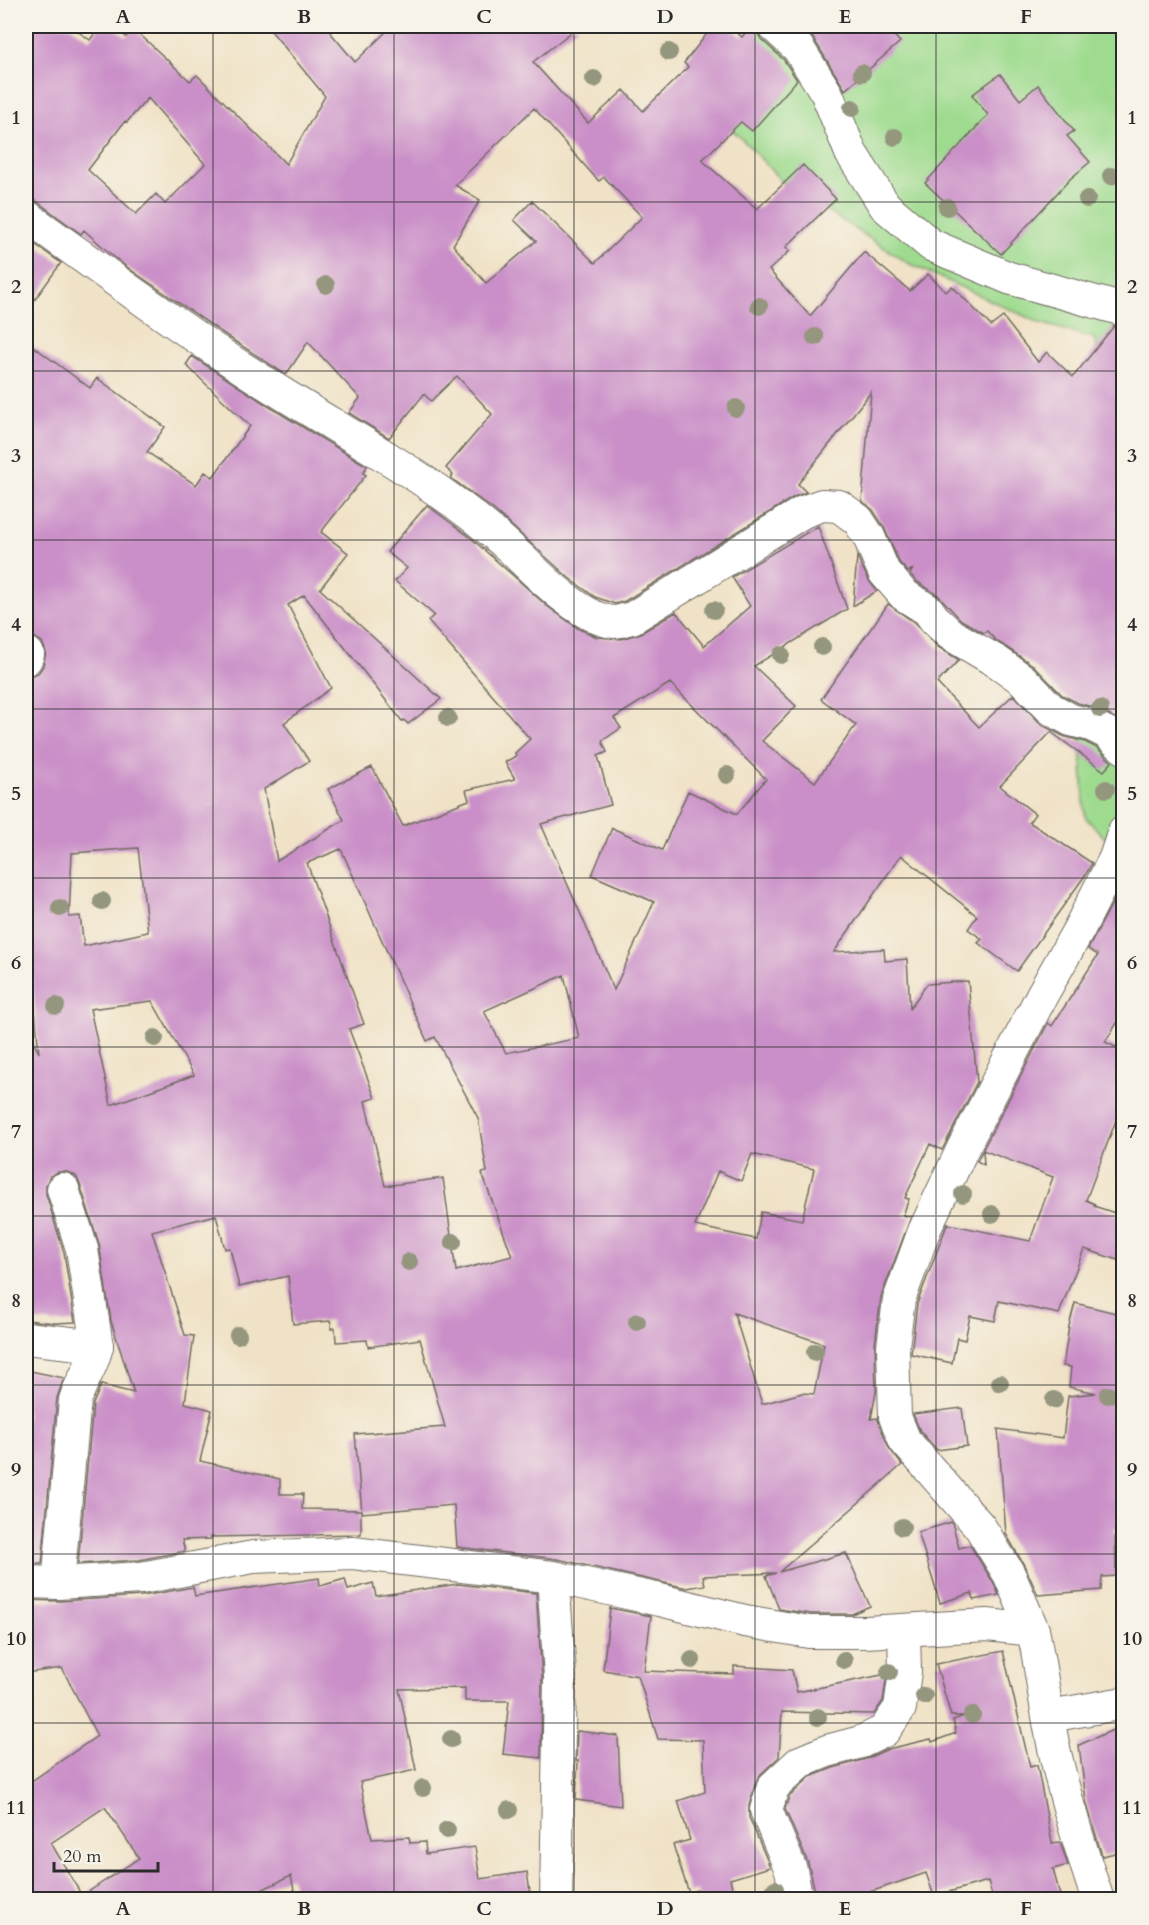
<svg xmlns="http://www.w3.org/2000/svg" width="1149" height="1925" viewBox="0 0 1149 1925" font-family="Cardo,serif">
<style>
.green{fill:#9fdb8f;stroke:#65835d;stroke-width:1.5}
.building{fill:#ca8fc8;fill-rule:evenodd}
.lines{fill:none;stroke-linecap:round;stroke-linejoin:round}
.street-casing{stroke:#706b61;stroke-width:34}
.street{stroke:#fff;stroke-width:32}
.tree{fill:#94967e}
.grid{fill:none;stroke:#2b2b2b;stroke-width:1.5;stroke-opacity:0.55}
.neatline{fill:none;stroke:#2b2b2b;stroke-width:2}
.grid-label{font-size:20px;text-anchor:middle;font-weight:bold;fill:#2b2b2b}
</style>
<rect width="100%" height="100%" fill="#f7f3e8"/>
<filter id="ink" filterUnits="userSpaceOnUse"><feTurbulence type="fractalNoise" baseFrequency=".0167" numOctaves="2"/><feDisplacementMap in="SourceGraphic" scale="12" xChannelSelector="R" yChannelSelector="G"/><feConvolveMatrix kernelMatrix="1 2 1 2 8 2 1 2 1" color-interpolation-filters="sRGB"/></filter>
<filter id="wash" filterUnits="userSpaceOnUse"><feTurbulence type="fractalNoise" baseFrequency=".008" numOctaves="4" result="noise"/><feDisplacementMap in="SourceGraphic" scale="24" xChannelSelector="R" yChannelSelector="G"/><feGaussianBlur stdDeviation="1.35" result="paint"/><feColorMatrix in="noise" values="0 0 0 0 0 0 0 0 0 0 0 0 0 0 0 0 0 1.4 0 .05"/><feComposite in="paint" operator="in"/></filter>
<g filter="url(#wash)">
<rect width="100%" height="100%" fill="#f0e2c6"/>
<g class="green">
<path d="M756,26H1123V432L1094,338L1040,323L908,263L781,181L753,150L688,86Z"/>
<path d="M1123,635V857L1085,817L1079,712Z"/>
</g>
<g id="blocks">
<g class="building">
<path d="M26,26H70L90,40L100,26H112L126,37L133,28L190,81L197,75L286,164L325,96L267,26H325L355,62L392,26H579L533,62L588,123L624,90L643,111L688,67L684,63L713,26H728L742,37L751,26H756L757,32L761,39L784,60L797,80L752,131L741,122L702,160L757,209L803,165L836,199L786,247L790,251L769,270L810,316L864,252L910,291L928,274L946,292L952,286L991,326L1003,317L1038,362L1047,352L1073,377L1114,326L1124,327V724L1099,709L1078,703L1062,695L1033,665L995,640L987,631L984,633L961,620L938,595L916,581L910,574L913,569L908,572L899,562L884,527L873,510L862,501L871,392L798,484L806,492L794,497L625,601L615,604L595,597L569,578L494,510L451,478L453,475L446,468L492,414L457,376L431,401L424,394L389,438L349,413L360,398L308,342L286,375L227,336L131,270L114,257L84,230L81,234L36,201L26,198ZM148,98L205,164L165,204L156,194L136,214L88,170L125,121L127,122ZM534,108L594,176L599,181L604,177L642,217L595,263L532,201L514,220L536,241L486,283L453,245L480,200L455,185Z"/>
<path d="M800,26H885L900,42L845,90L813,38Z"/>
<path d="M1000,74L1020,100L1038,85L1074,131L1067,136L1090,162L1070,179L1001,254L925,183L988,115L972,95Z"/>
<path d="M26,238L61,263L26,312Z"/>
<path d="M26,341L90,388L97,378L165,427L147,452L196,485L205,472L213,477L250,426L186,365L192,356L273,409L367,466L363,473L366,475L321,532L348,553L320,589L441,699L408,724L404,720L402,721L304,595L288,605L331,688L284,723L309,761L264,789L277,861L344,820L328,789L372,767L403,826L469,800L466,790L515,779L505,762L516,756L515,753L530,739L428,621L434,615L395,581L407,568L387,552L427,505L471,538L547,606L579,629L597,637L621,639L641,633L676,612L704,646L750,606L732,577L818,526L847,609L754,666L796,706L762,741L815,782L856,725L821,699L888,604L915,623L938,647L959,660L937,683L979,727L1013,695L1042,725L1063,736L1085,742L1097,748L1112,762L1104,771L1051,732L1000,786L1035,814L1029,822L1092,863L1086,874L1017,971L978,943L982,939L968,929L977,916L901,855L834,952L884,949L885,961L907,959L910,1008L927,984L968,981L977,1082L942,1150L930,1144L905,1198L909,1199L903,1215L911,1217L881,1297L875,1344L876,1392L871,1419L877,1418L889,1448L902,1465L779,1572L846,1553L870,1606L852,1614H811L779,1609L766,1576L776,1573L703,1576L705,1585L687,1588L557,1559L457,1547L454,1505L362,1513L355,1434L445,1427L420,1339L368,1347L367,1340L336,1342L335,1328L331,1329V1321L293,1324L288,1276L239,1287L230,1248L225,1249L216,1215L152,1231L185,1335L194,1336L185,1403L212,1410L200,1461L280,1479V1494H303L302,1509L361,1510V1534L211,1537V1539L182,1540L185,1551L139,1560L78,1564L93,1404L101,1385L134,1393L111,1321L99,1244L80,1184L76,1176L67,1172H58L50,1176L46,1185V1194L64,1253L75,1322L56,1323L26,1320V1028L39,1053L26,917V677L38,673L43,666L46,652L42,642L34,637L26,636ZM670,683L766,779L737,814L688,791L662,850L612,828L592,875L654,902L614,990L541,824L611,805L598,756L607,752L602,741L621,728L614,718ZM138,848L148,932L84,946L80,916L69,917L72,853ZM341,849L427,1041L435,1037L478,1118L487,1172L482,1173L512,1256L456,1271L443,1178L385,1186L365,1101L375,1098L349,1029L364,1024L307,863ZM564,975L579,1038L506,1053L484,1011ZM152,1001L194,1075L111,1105L90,1009ZM752,1154L814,1169L802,1220L761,1212L756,1239L695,1226L718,1171L741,1181ZM734,1313L824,1344L814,1394L802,1393L762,1404Z"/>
<path d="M857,556L868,579L877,591L853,606Z"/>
<path d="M1124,881V1012L1105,1042L1124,1051V1099L1086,1200L1095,1204L1094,1206L1124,1216V1262L1084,1249L1059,1314L999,1301L995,1321L970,1316L965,1340L957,1338L952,1363L911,1354L917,1304L948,1222V1224L1030,1241L1053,1177L983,1150L984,1165L977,1161L1048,1023L1052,1026L1098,955L1088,949Z"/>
<path d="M1075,1303L1124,1315V1453L1120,1452L1119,1528H1115L1116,1576L1102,1577L1101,1590L1038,1595L1024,1565L1006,1534L998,1429L1063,1438L1068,1396L1096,1393L1069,1387L1071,1367L1063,1366L1069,1326Z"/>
<path d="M26,1370L64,1378L57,1398L42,1564H26Z"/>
<path d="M962,1408L967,1446L937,1450L920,1431L913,1414Z"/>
<path d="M952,1522L959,1548L970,1545L993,1582L999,1595L974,1600L972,1593L940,1603L918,1532Z"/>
<path d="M319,1578L320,1586L345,1579L348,1590L373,1583L376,1596L458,1584L536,1593L542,1676L541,1758L503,1754L509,1701H465V1688L399,1689L416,1770L360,1782L372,1839L409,1837L410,1843L425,1842L426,1854L475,1847L480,1879L527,1872L531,1899H296L291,1876L242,1899H26V1785L97,1736L62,1668L26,1673V1600L59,1601L142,1596L193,1587L195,1596ZM105,1807L139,1858L82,1896L51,1843Z"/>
<path d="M610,1608L651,1616L644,1671L734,1674V1666L792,1670L797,1692L887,1674L883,1701L874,1714L782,1712L779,1757L761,1774L756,1781L749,1806V1817L770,1867L730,1879L735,1899H699L697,1890L689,1893L673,1845L690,1840L678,1801L705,1792L703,1740L658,1739L638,1676L603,1670Z"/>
<path d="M1003,1651L1030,1767L1037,1765L1052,1843L1060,1842L1068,1865L1053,1869L1061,1899H993L988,1881L934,1896L926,1873L870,1892L873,1899H817L808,1863L785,1809L789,1797L810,1777L833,1768L866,1759L888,1749L931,1739L932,1742L956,1733L953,1720L964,1716H951L936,1664Z"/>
<path d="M1124,1725V1851L1102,1856L1086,1801L1079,1745Z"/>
<path d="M577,1731L618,1736L621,1806L576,1800L578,1761H576Z"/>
</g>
</g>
</g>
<g filter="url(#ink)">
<use href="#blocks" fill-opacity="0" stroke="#706b61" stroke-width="1.5"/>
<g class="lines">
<g class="street-casing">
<g id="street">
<path d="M774,26L798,48L827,94L851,153L885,206L931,245L1009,278L1124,310"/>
<path d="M26,216C110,276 194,339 283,394C360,442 441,485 508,546C533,569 580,620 614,622C619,622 626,619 632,618L803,512L822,505L839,506L858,520L869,537L884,572L904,595L928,610L935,620L950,634L999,663L1023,680L1051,709L1071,720L1091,725L1107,733L1124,748"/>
<path d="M26,659L28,654"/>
<path d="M26,1338L97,1346"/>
<path d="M553,1577L560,1676L556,1900"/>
<path d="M26,1582L58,1583L141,1578L253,1557L353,1553L553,1577L660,1600L745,1621L809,1632H866L987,1625L1033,1630C1042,1672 1046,1715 1056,1757C1067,1805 1082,1853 1098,1900"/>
<path d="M58,1583L75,1400C81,1381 93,1366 97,1346L82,1249L63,1189"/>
<path d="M1033,1630L1009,1574L980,1527L905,1441L895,1417L893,1346L899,1300L924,1231L963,1148L1042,995L1079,929L1115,858L1124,831"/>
<path d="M1049,1716L1124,1703"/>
<path d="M797,1900L791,1870L766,1810L773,1787L800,1762L827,1751L861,1742L884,1731L900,1708L905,1672L904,1630"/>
</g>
</g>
<use href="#street" class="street"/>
</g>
<g class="tree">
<circle cx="669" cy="52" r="9"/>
<circle cx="862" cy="73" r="9"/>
<circle cx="594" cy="79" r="9"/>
<circle cx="852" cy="108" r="9"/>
<circle cx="895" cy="137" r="9"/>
<circle cx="1111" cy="176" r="9"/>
<circle cx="1087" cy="199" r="9"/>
<circle cx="947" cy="207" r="9"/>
<circle cx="326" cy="285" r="9"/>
<circle cx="759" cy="306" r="9"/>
<circle cx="815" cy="337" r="9"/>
<circle cx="736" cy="408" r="9"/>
<circle cx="714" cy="610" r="9"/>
<circle cx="822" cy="647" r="9"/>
<circle cx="781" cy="655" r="9"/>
<circle cx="1100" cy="709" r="9"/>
<circle cx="448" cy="718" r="9"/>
<circle cx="727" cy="775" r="9"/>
<circle cx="1106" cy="789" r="9"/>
<circle cx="102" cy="901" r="9"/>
<circle cx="60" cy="908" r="9"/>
<circle cx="56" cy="1006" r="9"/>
<circle cx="155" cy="1038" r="9"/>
<circle cx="963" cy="1194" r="9"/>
<circle cx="992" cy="1214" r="9"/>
<circle cx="453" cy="1242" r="9"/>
<circle cx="409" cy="1262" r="9"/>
<circle cx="637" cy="1322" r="9"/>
<circle cx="238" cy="1335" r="9"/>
<circle cx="815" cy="1352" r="9"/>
<circle cx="1000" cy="1383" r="9"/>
<circle cx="1108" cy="1395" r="9"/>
<circle cx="1054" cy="1400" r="9"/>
<circle cx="902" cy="1527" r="9"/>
<circle cx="692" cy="1660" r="9"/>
<circle cx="844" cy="1660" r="9"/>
<circle cx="889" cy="1672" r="9"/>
<circle cx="924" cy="1696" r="9"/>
<circle cx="972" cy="1715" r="9"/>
<circle cx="818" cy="1717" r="9"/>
<circle cx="451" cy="1739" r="9"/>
<circle cx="423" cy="1788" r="9"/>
<circle cx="509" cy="1810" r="9"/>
<circle cx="447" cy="1830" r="9"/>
<circle cx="775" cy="1889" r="9"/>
</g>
</g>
<path class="grid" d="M213,26V1900M394,26V1900M574,26V1900M755,26V1900M936,26V1900M26,202H1124M26,371H1124M26,540H1124M26,709H1124M26,878H1124M26,1047H1124M26,1216H1124M26,1385H1124M26,1554H1124M26,1723H1124"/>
<rect width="1149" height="1925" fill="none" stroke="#f7f3e8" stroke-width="66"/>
<path d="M54 1862v9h104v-9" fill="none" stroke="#2b2b2b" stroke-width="3"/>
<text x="63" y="1862" font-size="18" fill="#2b2b2b" stroke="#f7f3e8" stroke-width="4.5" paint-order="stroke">20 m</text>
<rect x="33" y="33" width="1083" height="1859" class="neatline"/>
<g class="grid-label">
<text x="123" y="23">A</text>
<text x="304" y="23">B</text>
<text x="484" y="23">C</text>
<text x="665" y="23">D</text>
<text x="845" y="23">E</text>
<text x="1026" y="23">F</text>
<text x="16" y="124">1</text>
<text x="1132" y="124">1</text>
<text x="16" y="293">2</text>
<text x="1132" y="293">2</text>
<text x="16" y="462">3</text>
<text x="1132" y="462">3</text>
<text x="16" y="631">4</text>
<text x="1132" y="631">4</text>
<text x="16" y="800">5</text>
<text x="1132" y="800">5</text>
<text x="16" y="969">6</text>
<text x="1132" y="969">6</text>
<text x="16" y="1138">7</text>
<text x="1132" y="1138">7</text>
<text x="16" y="1307">8</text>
<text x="1132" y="1307">8</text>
<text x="16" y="1476">9</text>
<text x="1132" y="1476">9</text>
<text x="16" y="1645">10</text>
<text x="1132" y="1645">10</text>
<text x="16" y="1814">11</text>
<text x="1132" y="1814">11</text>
<text x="123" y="1915">A</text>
<text x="304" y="1915">B</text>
<text x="484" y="1915">C</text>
<text x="665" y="1915">D</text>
<text x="845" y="1915">E</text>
<text x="1026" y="1915">F</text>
</g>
</svg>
